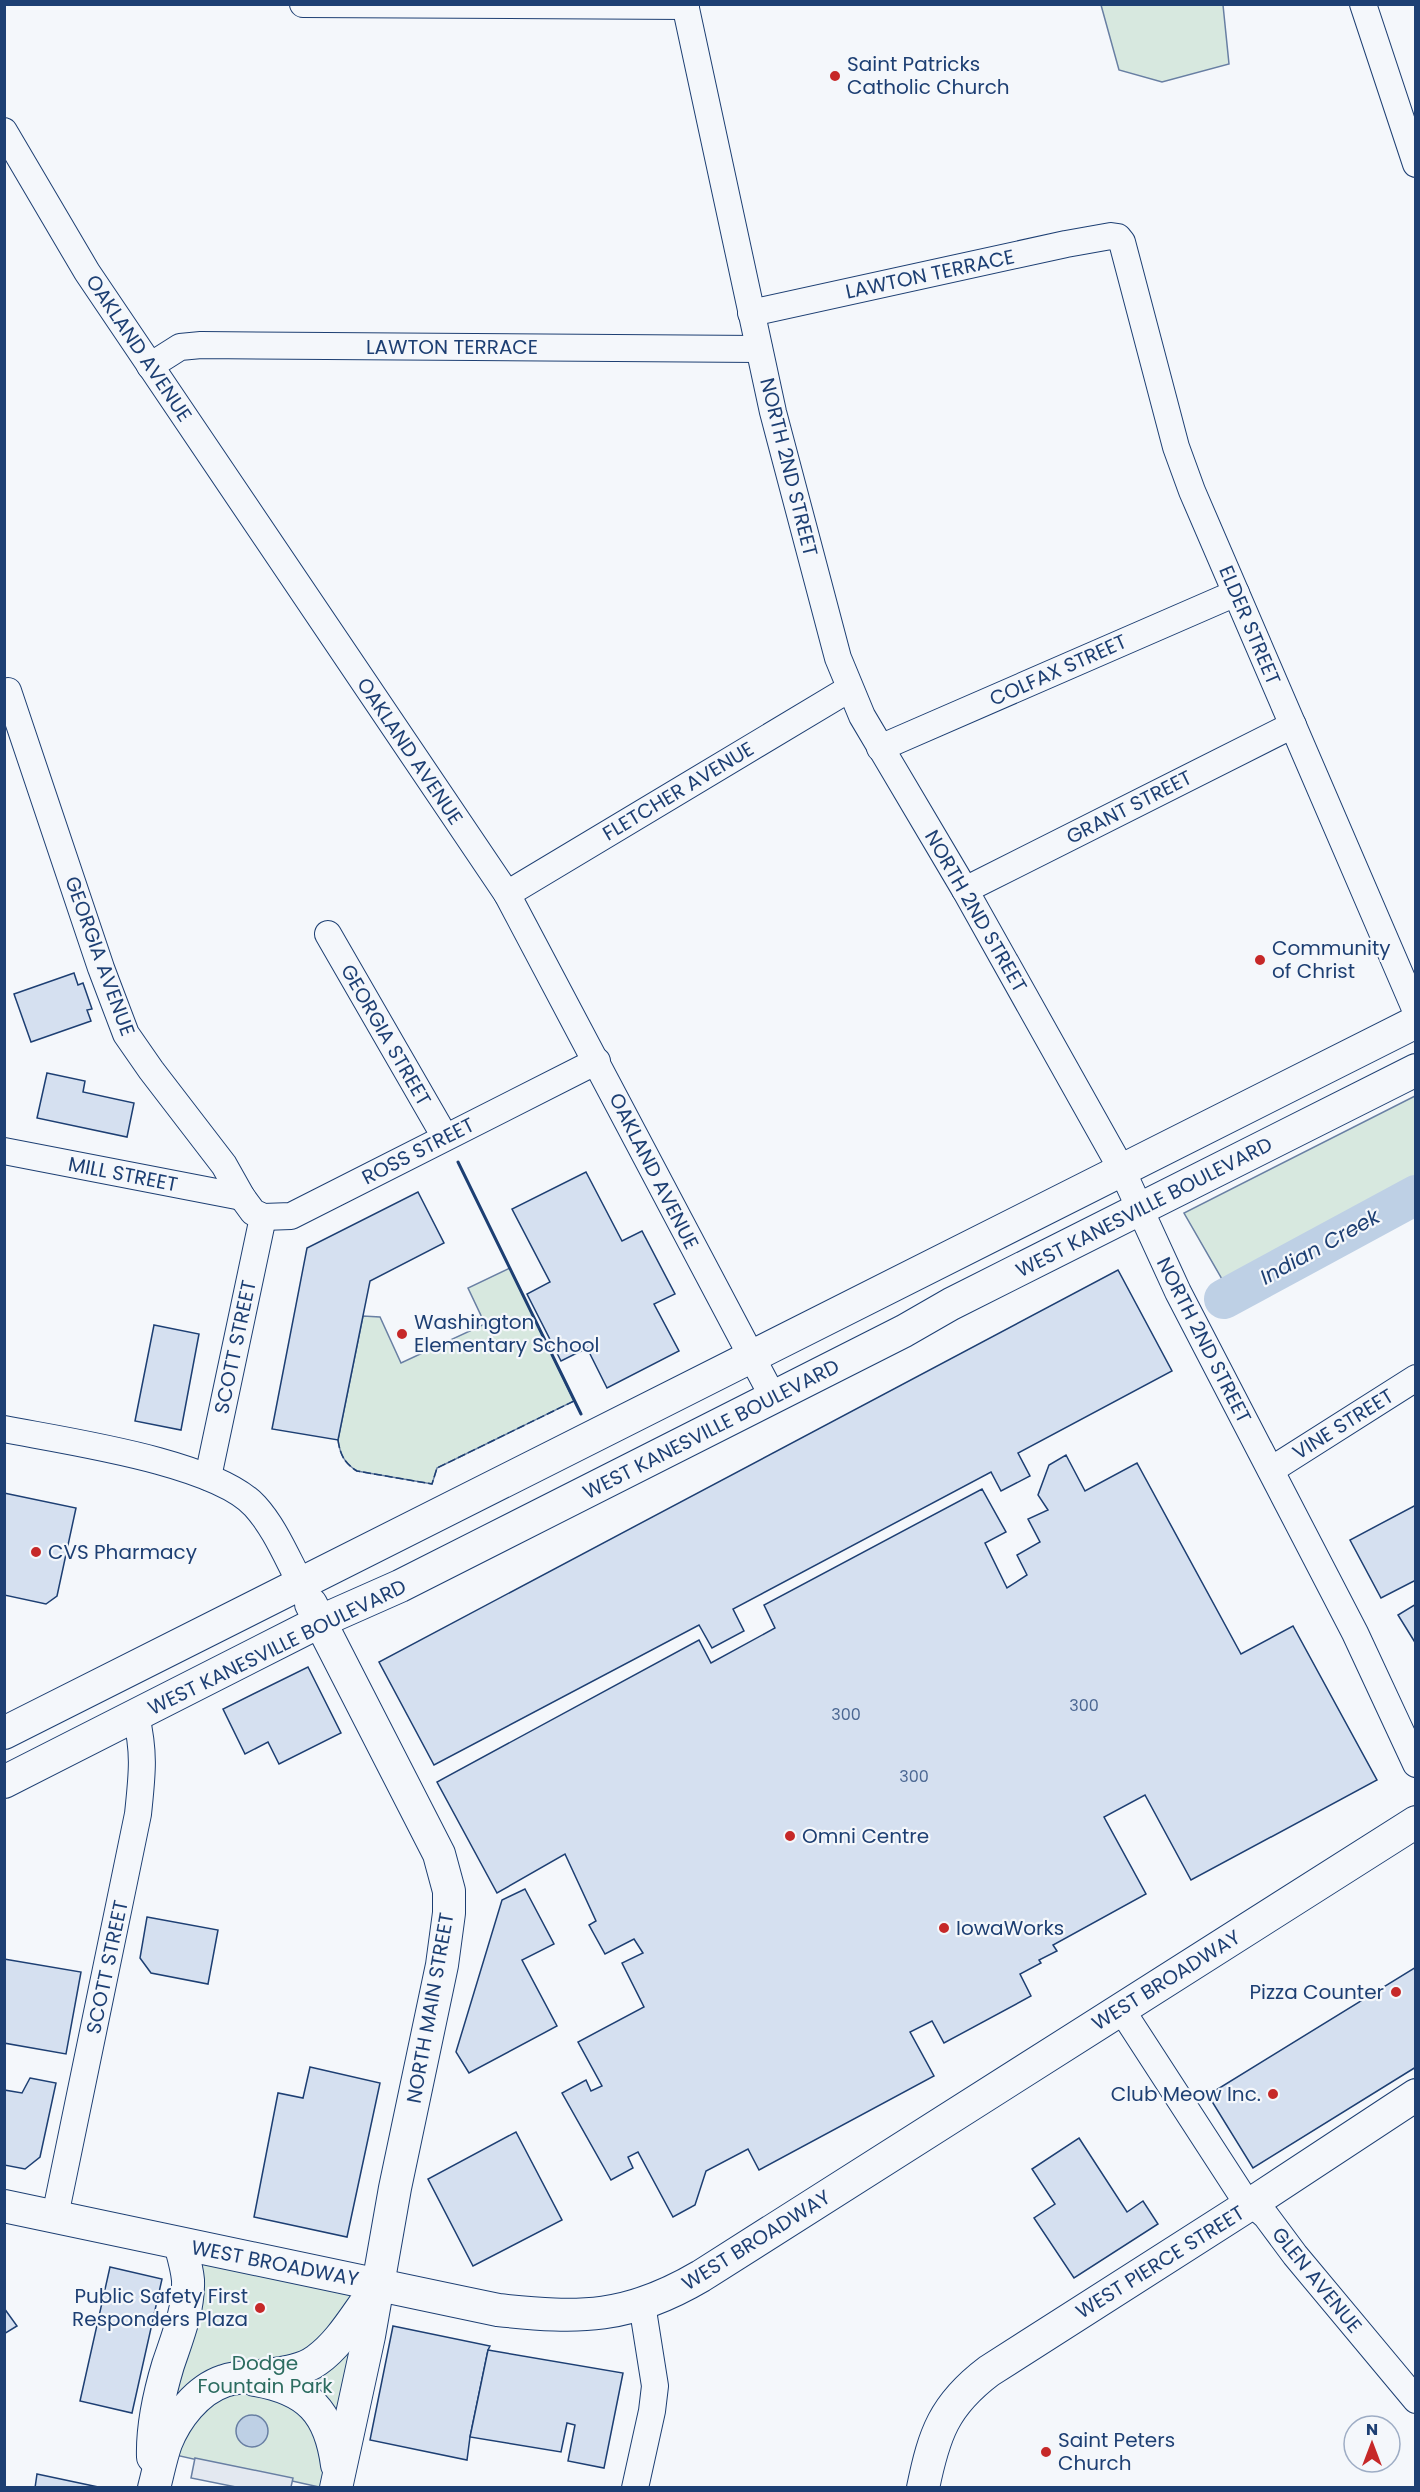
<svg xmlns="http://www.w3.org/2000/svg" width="1420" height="2492" viewBox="0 0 1420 2492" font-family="Poppins,sans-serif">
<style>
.green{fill:#d7e8df;stroke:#687fa3;stroke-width:1.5}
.parking{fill:#e3e8f0;stroke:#687fa3;stroke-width:1.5}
.water{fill:#bed0e5;stroke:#687fa3;stroke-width:1.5}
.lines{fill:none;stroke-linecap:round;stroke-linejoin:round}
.river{stroke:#bed0e5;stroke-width:40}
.building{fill:#d5e0f0;stroke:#1d3f73;stroke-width:1.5}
.minor-casing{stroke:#1d3f73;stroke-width:28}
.major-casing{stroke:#1d3f73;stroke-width:34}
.minor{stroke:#f4f7fb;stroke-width:26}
.major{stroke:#f4f7fb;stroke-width:32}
.fence{stroke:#1d3f73;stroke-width:1.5;stroke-dasharray:8 3;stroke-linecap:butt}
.wall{stroke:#1d3f73;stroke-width:3}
.poi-dot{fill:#c62828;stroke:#f4f7fb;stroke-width:2}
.labels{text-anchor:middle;stroke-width:4.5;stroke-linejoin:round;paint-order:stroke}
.number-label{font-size:16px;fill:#4b6792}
.poi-label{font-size:20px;fill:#1d3f73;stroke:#f4f7fb;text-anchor:start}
.street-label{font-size:20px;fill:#1d3f73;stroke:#f4f7fb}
.park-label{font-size:20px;fill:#2c6c60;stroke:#f4f7fb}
.water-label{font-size:21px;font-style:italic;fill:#1d3f73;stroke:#f4f7fb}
</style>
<rect width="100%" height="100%" fill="#f4f7fb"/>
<g class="green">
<path d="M1101,5H1223L1229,64L1162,82L1119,70Z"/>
<path d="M1415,1096V1204L1238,1307L1184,1213Z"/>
<path d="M510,1268L574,1401L437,1468L432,1484L357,1471C344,1463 340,1454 338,1440L363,1316L380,1317L401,1363L485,1324L468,1288Z"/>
<path d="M180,2244L379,2284L336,2487H319L153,2450Z"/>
</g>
<path class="parking" d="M195,2458L293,2478L291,2487H236L191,2478Z"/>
<circle class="water" cx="252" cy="2431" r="16"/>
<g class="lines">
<path class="river" d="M1224,1299L1416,1195"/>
</g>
<g class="building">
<path d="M74,973L78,985L83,983L92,1009L87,1010L91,1021L31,1042L14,994Z"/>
<path d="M47,1073L85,1081L83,1092L134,1103L127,1137L37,1118Z"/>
<path d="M586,1172L622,1241L642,1231L675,1294L654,1304L679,1351L607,1388L587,1348L561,1361L527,1294L550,1282L512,1209Z"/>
<path d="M418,1192L444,1243L370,1281L338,1440L272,1429L307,1248Z"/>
<path d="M1118,1270L1172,1371L1018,1453L1030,1476L1001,1491L991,1472L733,1609L744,1631L712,1648L699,1625L434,1765L379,1662Z"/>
<path d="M154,1325L199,1334L181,1430L135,1421Z"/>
<path d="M1066,1455L1085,1491L1137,1463L1241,1654L1293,1626L1377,1780L1191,1880L1145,1795L1104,1817L1146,1894L1053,1945L1057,1951L1039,1960L1041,1963L1020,1974L1031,1996L944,2043L932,2021L910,2032L934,2076L759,2170L748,2149L706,2171L695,2205L673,2217L638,2152L628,2157L633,2168L611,2180L562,2093L586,2080L591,2091L602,2086L578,2042L644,2007L622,1963L643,1953L634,1939L605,1954L589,1925L596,1921L565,1854L497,1893L437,1782L699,1640L711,1663L775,1628L764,1605L982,1489L1006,1532L985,1543L1007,1588L1027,1575L1017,1555L1040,1542L1028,1519L1048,1510L1038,1495L1049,1465Z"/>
<path d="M4,1493L76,1508L57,1596L46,1604L4,1595Z"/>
<path d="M1416,1505V1580L1381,1598L1350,1540Z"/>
<path d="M1416,1604V1644L1398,1615Z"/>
<path d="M308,1667L341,1733L279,1764L268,1742L245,1754L223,1709Z"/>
<path d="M525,1889L554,1944L522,1960L557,2026L469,2073L456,2052L502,1900Z"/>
<path d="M147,1917L218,1930L208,1984L151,1973L140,1958Z"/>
<path d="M4,1959L81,1972L66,2054L4,2043Z"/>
<path d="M1416,1967V2067L1253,2168L1208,2095Z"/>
<path d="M310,2067L380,2083L347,2237L254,2217L278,2093L303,2098Z"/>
<path d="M30,2078L56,2083L40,2157L25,2169L4,2165V2090L22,2093Z"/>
<path d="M516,2132L562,2220L473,2266L428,2179Z"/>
<path d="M1079,2138L1127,2212L1143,2201L1158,2224L1074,2278L1034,2218L1055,2204L1032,2169Z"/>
<path d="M110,2267L162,2279L132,2413L80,2401Z"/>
<path d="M4,2308L17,2326L4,2334Z"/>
<path d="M393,2326L490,2346L488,2350L470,2437L467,2460L370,2440Z"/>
<path d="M488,2350L623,2373L604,2468L568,2461L575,2425L567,2423L561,2452L470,2437Z"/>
<path d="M37,2474L103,2488H35Z"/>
</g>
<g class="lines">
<g class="minor-casing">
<g id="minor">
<path d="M303,4L686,6"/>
<path d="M685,4L773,412L838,658L862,716L965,890L1122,1170L1178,1292L1355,1633L1416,1764"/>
<path d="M1363,4L1416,164"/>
<path d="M4,131L87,272L507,894L773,1397"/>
<path d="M751,313L1066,244L1111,236L1118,237L1122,242L1176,447L1192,491L1416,1011"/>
<path d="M150,366L180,347L201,345L759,349"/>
<path d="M8,691L101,968L126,1034L151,1070L224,1165L242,1197L253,1212L263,1217L291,1216L597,1061"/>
<path d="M880,748L1236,593"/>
<path d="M965,890L1293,725"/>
<path d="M507,894L849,689"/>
<path d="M328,934L445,1137"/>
<path d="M4,1151L242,1197"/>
<path d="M4,1429C65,1441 215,1462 255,1506C275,1528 287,1558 301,1584"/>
<path d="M1271,1470L1416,1378"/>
<path d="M208,1477L263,1217"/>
<path d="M1121,2009L1241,2194L1266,2216L1295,2255L1416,2400"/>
<path d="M55,2216L138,1814C142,1775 145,1754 136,1716"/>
<path d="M635,2488L652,2411L655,2386L642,2304"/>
</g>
</g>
<g class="major-casing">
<g id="major">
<path d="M311,1604L439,1854L449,1891V1913L442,1965L395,2188L369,2336L336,2488"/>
<path d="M4,1733L1416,1022"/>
<path d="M4,1782L321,1621L400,1586L904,1331L951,1304L1416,1070"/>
<path d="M4,2206L498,2310C581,2319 628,2319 701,2276L1416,1822"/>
<path d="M255,2380C308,2389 330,2412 337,2465"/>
<path d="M153,2457C152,2426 159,2395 168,2365C177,2338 189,2310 188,2280C187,2268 183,2255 180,2244"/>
<path d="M154,2488C158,2473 161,2457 166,2443C176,2418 197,2390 224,2381C235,2377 248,2377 260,2376C279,2373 301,2372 317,2360C341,2343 357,2313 375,2290"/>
<path d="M923,2488C934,2434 944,2405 989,2371L1252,2203L1416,2095"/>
</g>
</g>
<use href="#minor" class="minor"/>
<use href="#major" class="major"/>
<path class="fence" d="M338,1440C340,1454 344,1463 357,1471L432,1484L437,1468L574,1401"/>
<path class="wall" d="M458,1162L581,1414"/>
</g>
<g class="poi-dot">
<circle cx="835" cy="76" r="6"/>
<circle cx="1260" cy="960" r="6"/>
<circle cx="402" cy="1334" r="6"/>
<circle cx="36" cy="1552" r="6"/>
<circle cx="790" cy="1836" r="6"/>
<circle cx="944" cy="1928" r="6"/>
<circle cx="1396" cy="1992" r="6"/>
<circle cx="1273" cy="2094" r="6"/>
<circle cx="260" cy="2308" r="6"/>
<circle cx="1046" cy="2452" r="6"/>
</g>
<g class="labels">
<g class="number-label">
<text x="1084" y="1711">300</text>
<text x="846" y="1720">300</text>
<text x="914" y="1782">300</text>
</g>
<g class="poi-label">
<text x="847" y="71">Saint Patricks<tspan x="847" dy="23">Catholic Church</tspan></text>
<text x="1272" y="955">Community<tspan x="1272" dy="23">of Christ</tspan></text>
<text x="414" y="1329">Washington<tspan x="414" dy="23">Elementary School</tspan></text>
<text x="48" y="1559">CVS Pharmacy</text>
<text x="802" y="1843">Omni Centre</text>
<text x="956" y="1935">IowaWorks</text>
<text x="1384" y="1999" text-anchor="end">Pizza Counter</text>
<text x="1261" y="2101" text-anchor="end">Club Meow Inc.</text>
<text x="248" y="2303" text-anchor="end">Public Safety First<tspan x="248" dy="23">Responders Plaza</tspan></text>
<text x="1058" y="2447">Saint Peters<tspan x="1058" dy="23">Church</tspan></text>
</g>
<g class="street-label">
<text transform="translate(930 274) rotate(-12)" y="7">LAWTON TERRACE</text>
<text x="452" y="354">LAWTON TERRACE</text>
<text transform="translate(139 348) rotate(56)" y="7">OAKLAND AVENUE</text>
<text transform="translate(789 467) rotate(76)" y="7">NORTH 2ND STREET</text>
<text transform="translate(1250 625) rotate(67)" y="7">ELDER STREET</text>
<text transform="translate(1058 670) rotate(-24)" y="7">COLFAX STREET</text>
<text transform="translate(410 751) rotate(56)" y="7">OAKLAND AVENUE</text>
<text transform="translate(678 791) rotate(-31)" y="7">FLETCHER AVENUE</text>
<text transform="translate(1129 807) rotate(-27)" y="7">GRANT STREET</text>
<text transform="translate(976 911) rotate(60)" y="7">NORTH 2ND STREET</text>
<text transform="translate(100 956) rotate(70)" y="7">GEORGIA AVENUE</text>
<text transform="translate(386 1035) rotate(60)" y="7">GEORGIA STREET</text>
<text transform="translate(418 1151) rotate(-27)" y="7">ROSS STREET</text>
<text transform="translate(654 1171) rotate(63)" y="7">OAKLAND AVENUE</text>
<text transform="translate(123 1174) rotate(11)" y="7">MILL STREET</text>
<text transform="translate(1144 1207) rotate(-27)" y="7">WEST KANESVILLE BOULEVARD</text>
<text transform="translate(1204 1340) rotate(63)" y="7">NORTH 2ND STREET</text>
<text transform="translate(235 1347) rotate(-78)" y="7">SCOTT STREET</text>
<text transform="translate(1343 1424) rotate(-32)" y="7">VINE STREET</text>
<text transform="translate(711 1429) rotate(-27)" y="7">WEST KANESVILLE BOULEVARD</text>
<text transform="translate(277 1647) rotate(-26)" y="7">WEST KANESVILLE BOULEVARD</text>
<text transform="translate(107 1967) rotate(-78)" y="7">SCOTT STREET</text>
<text transform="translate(1166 1980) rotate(-32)" y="7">WEST BROADWAY</text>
<text transform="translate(430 2008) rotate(-80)" y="7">NORTH MAIN STREET</text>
<text transform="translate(756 2240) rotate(-32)" y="7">WEST BROADWAY</text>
<text transform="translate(1160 2262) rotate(-32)" y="7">WEST PIERCE STREET</text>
<text transform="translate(275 2263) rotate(11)" y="7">WEST BROADWAY</text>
<text transform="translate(1317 2280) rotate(51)" y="7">GLEN AVENUE</text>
</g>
<g class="park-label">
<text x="265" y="2370">Dodge<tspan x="265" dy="23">Fountain Park</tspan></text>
</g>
<g class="water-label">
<text transform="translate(1320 1247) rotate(-29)" y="7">Indian Creek</text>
</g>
</g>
<rect width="1420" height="2492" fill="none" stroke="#1d3f73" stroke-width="12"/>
<g transform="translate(1372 2444)"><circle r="28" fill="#f4f7fb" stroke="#9eadc5" stroke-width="1.5"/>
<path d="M0-4.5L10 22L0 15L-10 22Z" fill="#c62828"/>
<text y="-9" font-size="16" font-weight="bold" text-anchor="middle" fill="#1d3f73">N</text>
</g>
</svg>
